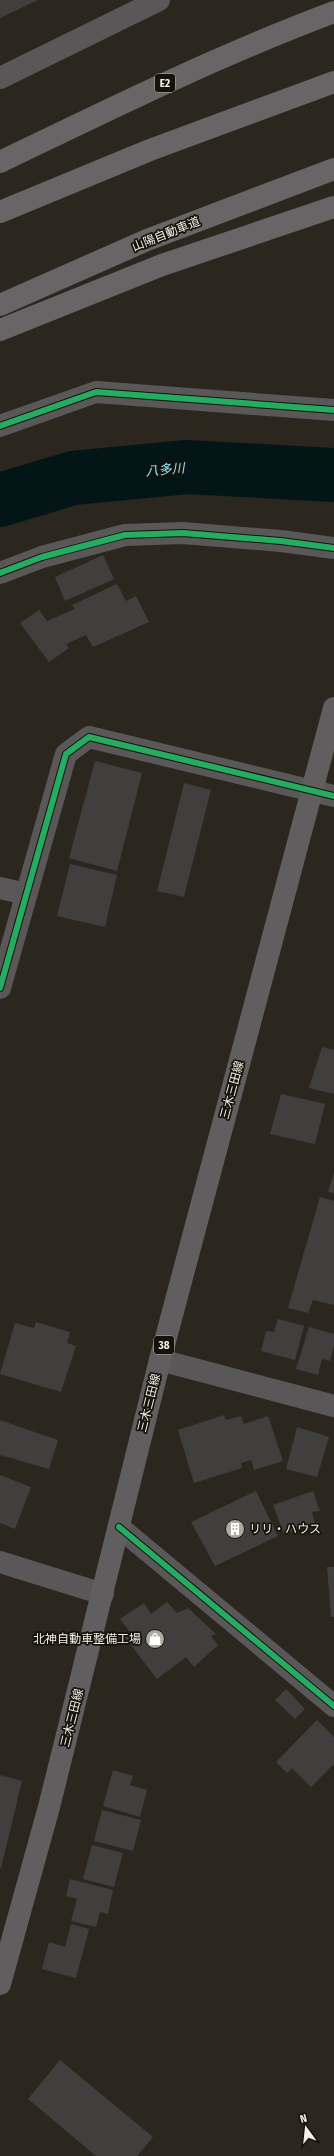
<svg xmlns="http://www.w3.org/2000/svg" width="334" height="2156" viewBox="0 0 334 2156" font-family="'Fira Sans Condensed','Noto Sans JP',sans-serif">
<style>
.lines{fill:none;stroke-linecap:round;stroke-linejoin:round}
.river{stroke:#041518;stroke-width:54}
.building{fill:#413e3e}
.street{stroke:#595758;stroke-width:22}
.primary{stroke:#615e60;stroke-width:22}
.highway{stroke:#676565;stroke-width:22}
.cycleway-casing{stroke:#15120b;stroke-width:8}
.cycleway{stroke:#26ab63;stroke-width:6}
.labels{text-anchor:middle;stroke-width:3.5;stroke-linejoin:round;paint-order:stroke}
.shield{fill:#15120b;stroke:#b2aea4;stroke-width:1}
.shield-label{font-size:11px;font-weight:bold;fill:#f5f1e6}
.street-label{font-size:12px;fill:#f5f1e6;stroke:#15120b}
.poi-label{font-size:12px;fill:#f5f1e6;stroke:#15120b;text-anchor:start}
.water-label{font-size:13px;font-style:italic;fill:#95e6f7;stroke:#15120b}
</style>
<rect width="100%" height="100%" fill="#2b271f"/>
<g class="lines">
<path class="river" d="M0,500L73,478L187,467L334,475"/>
</g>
<g class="building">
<path d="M0,0H38L0,18Z"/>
<path d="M103,555L114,579L65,601L55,577Z"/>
<path d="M117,584L126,601L136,596L149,622L93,647L86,635L66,644L69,648L49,662L20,623L39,610L47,621L75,609L72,605Z"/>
<path d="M95,761L142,773L117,871L69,858Z"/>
<path d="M184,783L211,790L184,897L157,891Z"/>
<path d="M70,864L117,875L105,927L57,916Z"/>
<path d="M322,1047L334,1050V1094L309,1088Z"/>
<path d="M281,1094L325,1104L315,1144L270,1134Z"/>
<path d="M334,1172V1193L328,1192Z"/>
<path d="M320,1197L334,1201V1305L313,1300L308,1313L288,1308Z"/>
<path d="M278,1319L304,1326L295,1360L261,1351L266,1331L274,1332Z"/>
<path d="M36,1322L70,1332L67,1343L76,1346L61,1392L0,1374L15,1323L34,1328Z"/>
<path d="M309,1327L334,1334V1346L330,1361L322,1359L318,1375L296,1369Z"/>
<path d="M224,1415L226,1420L241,1416L244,1424L268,1416L283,1461L254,1470L251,1460L241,1463L242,1468L194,1483L178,1430Z"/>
<path d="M0,1420L58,1440L49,1469L0,1455Z"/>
<path d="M297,1427L329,1437L317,1477L286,1469Z"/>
<path d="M0,1475L31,1487L15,1529L0,1523Z"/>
<path d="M256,1491L278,1536L215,1566L191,1522Z"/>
<path d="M313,1491L320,1511L312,1512L315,1524L284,1534L273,1505Z"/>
<path d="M327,1567H334V1617H331Z"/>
<path d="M167,1602L177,1613L188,1608L216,1634L211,1636L218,1645L194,1667L186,1657L157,1679L124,1636L130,1632L120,1619L144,1603L151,1614Z"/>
<path d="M286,1689L305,1709L295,1719L275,1700Z"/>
<path d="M317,1720L334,1737V1764L311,1787L292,1768L287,1773L276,1762Z"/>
<path d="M113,1770L133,1776L130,1785L147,1790L140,1817L103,1806Z"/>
<path d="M0,1775L22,1781L1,1868H0Z"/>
<path d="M102,1810L141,1820L133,1851L94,1841Z"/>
<path d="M92,1845L123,1853L114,1887L83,1879Z"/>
<path d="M70,1879L113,1890L108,1914L100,1912L96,1927L71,1921L77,1899L66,1896Z"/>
<path d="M71,1924L89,1929L76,1978L42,1969L49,1942L65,1947Z"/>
<path d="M60,2060L153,2137L137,2156H96L28,2099Z"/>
</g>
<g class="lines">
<g class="street">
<path d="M0,78L159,0"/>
<path d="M0,426L96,392L334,410"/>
<path d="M0,573L42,557L125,535L183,533L281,541L334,548"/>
<path d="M0,888L26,894"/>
<path d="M0,988L66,754L89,737L334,796"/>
<path d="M160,1360L334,1406"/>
<path d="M119,1527L334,1706"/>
<path d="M0,1562L103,1594"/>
</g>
<path class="primary" d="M0,1984L49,1807L160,1360L334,708"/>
<g class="highway">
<path d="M0,162C110,109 219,55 334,12"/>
<path d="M0,212L150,150L334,82"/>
<path d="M0,305L147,240L334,169"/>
<path d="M0,330L162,265L334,207"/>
</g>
<g class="cycleway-casing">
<g id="cycleway">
<path d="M0,426L96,392L334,410"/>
<path d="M0,573L42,557L125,535L183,533L281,541L334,548"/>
<path d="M0,988L66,754L89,737L334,796"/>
<path d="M119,1527L334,1706"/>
</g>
</g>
<use href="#cycleway" class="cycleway"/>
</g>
<defs>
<g id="building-disc" transform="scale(1)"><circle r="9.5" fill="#aeaaa0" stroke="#15120b"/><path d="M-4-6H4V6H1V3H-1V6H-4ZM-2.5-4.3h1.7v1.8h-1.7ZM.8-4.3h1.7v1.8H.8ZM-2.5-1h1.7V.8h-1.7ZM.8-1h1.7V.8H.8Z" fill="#fff"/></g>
<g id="shop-disc" transform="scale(1)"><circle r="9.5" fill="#aeaaa0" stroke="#15120b"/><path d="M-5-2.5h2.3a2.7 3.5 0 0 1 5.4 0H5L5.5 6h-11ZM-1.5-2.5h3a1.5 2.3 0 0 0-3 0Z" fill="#fff"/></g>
</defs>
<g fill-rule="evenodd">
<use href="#building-disc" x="235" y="1529"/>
<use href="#shop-disc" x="155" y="1639"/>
</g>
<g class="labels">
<g class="shield">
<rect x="155" y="74" width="20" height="18" rx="3"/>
<rect x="154" y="1336" width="20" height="18" rx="3"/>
</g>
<g class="shield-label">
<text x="165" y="87">E2</text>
<text x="164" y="1349">38</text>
</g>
<g class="street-label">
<text transform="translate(166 234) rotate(-22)" y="4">山陽自動車道</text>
<text transform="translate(232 1090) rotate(-75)" y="4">三木三田線</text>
<text transform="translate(149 1403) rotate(-76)" y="4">三木三田線</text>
<text transform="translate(72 1718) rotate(-76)" y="4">三木三田線</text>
</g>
<g class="poi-label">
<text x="249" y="1533">リリ・ハウス</text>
<text x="141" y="1643" text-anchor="end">北神自動車整備工場</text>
</g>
<g class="water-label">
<text transform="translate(165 469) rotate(-5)" y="5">八多川</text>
</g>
</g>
<g transform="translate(306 2128) rotate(345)" stroke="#15120b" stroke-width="3" paint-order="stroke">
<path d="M0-3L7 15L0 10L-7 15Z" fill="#f5f1e6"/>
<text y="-6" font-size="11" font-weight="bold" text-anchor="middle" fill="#f5f1e6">N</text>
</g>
</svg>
